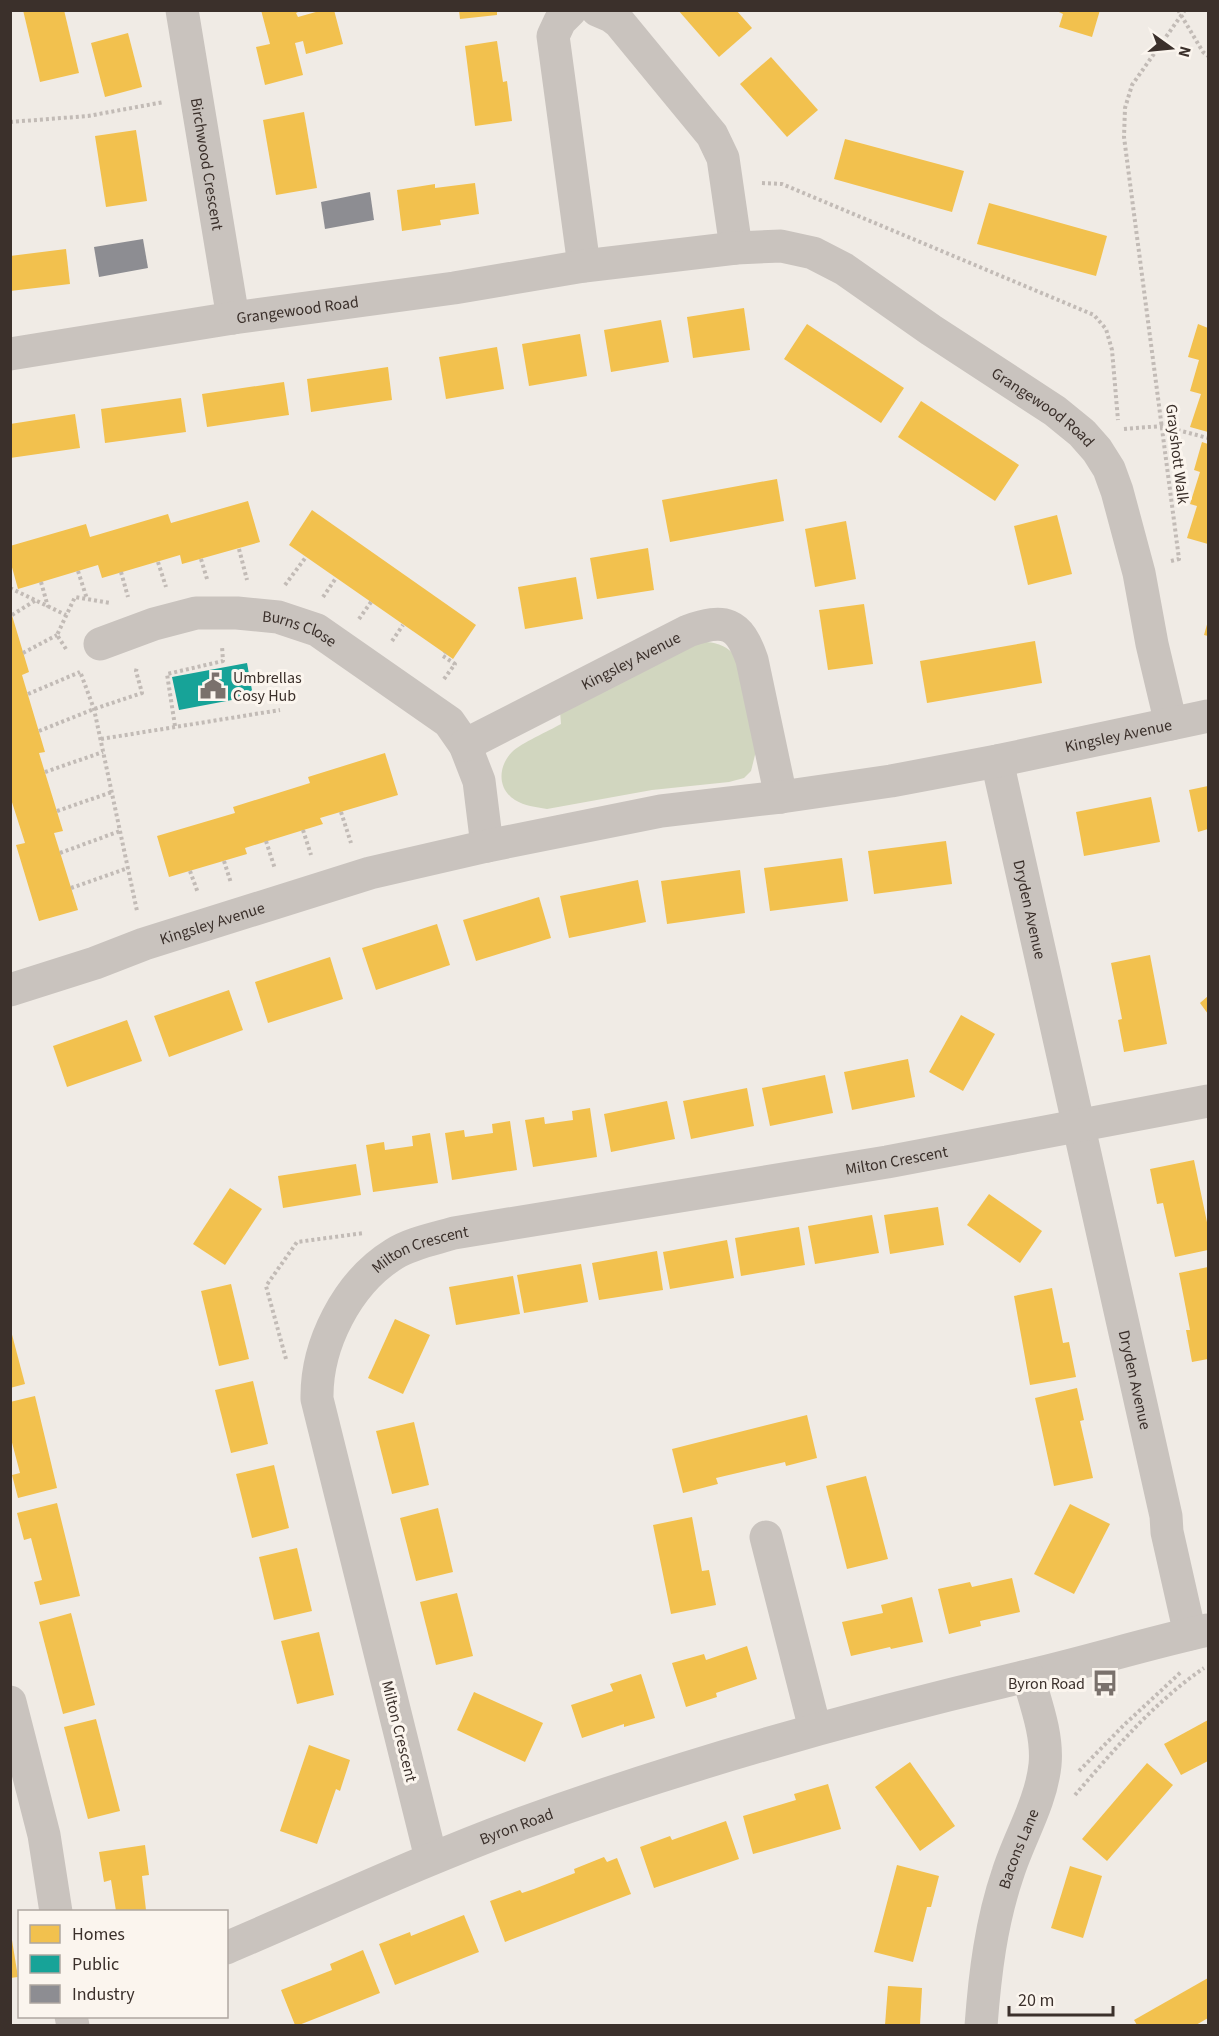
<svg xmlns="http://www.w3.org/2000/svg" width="1219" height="2036" viewBox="0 0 1219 2036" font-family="'Source Sans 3',sans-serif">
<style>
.green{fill:#d1d6bf}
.homes{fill:#f2c14e}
.public{fill:#17a398}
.industry{fill:#8d8d92}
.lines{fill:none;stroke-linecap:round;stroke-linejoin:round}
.path{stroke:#c2bbb6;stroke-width:4;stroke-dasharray:3 3;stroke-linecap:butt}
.minor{stroke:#c9c3be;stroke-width:33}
.labels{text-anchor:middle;stroke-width:6;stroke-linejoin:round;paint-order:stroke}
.street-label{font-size:16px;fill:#3b302b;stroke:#fbf5ee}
.poi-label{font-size:16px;fill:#3b302b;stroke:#fbf5ee;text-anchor:start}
</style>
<rect width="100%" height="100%" fill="#f0ebe5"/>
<path class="green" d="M698,641C718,643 727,644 739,661L756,751L751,771L744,778L729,782L652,790L547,809C535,807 525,806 515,800C497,789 498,766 512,752C521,743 549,731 561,724L560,711Z"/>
<g class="homes">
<path d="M23,10H64L79,73L40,82Z"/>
<path d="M261,10H302L296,13L298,17L323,10H334L343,44L306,54L303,41L295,43L303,75L265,85L256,47L270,44Z"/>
<path d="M459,10H497V15L460,19Z"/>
<path d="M678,10H736L752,28L719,57Z"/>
<path d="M1055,10H1100L1092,37L1059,27L1063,14Z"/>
<path d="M128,33L142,87L105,97L91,43Z"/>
<path d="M497,41L503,82L507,81L512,121L475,126L465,46Z"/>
<path d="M771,57L818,110L787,137L740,84Z"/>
<path d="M304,112L317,188L276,195L263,120Z"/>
<path d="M136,130L147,201L106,207L95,136Z"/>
<path d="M845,139L964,171L952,212L834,179Z"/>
<path d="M475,183L479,214L440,220L441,225L402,231L397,190L435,184V188Z"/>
<path d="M989,203L1107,236L1096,276L977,244Z"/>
<path d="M66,249L70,284L10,291V256Z"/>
<path d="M744,308L750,350L693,358L687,317Z"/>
<path d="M661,320L669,362L611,372L604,330Z"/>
<path d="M807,324L904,388L881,423L784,359Z"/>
<path d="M1198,324L1208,328V432L1190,427L1201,394L1190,391L1199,360L1188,357Z"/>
<path d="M580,334L587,376L529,386L522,344Z"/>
<path d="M497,347L504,389L446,399L439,357Z"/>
<path d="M388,367L392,400L311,412L307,379Z"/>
<path d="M284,382L289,415L207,427L202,394Z"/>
<path d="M181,398L186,432L105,443L101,409Z"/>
<path d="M921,401L1019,465L995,501L898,437Z"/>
<path d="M75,414L80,448L10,458V424Z"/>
<path d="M1202,442L1208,444V544L1187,538L1197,506L1190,504L1200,472L1194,470Z"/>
<path d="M777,479L784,521L670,542L662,500Z"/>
<path d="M248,501L260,542L182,564L180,555L102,578L98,565L18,589L10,560V546L86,524L90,537L168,514L171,523Z"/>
<path d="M312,510L476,625L453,659L289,545Z"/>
<path d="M1057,515L1072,574L1028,585L1014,526Z"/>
<path d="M846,521L856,579L815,587L805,529Z"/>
<path d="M648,548L654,590L597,599L590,558Z"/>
<path d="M576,577L583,619L525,629L518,587Z"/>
<path d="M864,604L873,664L828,670L819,610Z"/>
<path d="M11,612L29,672L22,675L45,752L39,753L63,831L54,833L78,910L39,921L16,845L25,843L10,796Z"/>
<path d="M1208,621V636L1204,635Z"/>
<path d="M1035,641L1042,683L927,703L920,661Z"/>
<path d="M385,753L398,795L320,818L323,824L245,848L247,854L169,877L157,836L235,813L233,807L310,783L308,777Z"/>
<path d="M1208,786V829L1198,832L1189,790Z"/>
<path d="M1151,797L1160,842L1084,856L1076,812Z"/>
<path d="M946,841L952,884L874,894L868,851Z"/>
<path d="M842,858L848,901L770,911L764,868Z"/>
<path d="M740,870L745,913L667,924L661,881Z"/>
<path d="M638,880L646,922L569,938L560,896Z"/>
<path d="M539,897L551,938L476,961L463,920Z"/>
<path d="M437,924L450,965L376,990L362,948Z"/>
<path d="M1150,955L1167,1044L1124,1052L1118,1020L1122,1019L1111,963Z"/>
<path d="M330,957L343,999L268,1023L255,982Z"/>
<path d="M229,990L243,1030L169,1057L154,1016Z"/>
<path d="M1208,996V1014L1200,1003Z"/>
<path d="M961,1015L995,1034L963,1091L929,1072Z"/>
<path d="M127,1020L142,1061L67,1087L53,1046Z"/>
<path d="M908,1059L915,1097L852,1110L844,1072Z"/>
<path d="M825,1075L833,1113L770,1126L762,1088Z"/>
<path d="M747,1088L754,1126L691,1139L683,1101Z"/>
<path d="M667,1101L675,1139L611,1152L604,1114Z"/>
<path d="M590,1108L597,1157L533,1167L525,1120L544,1117L545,1124L573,1120L572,1111Z"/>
<path d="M510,1121L517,1170L452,1180L445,1133L464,1130L465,1137L493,1133L492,1124Z"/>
<path d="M430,1133L438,1183L373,1192L366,1145L384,1142L385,1150L413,1146L412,1136Z"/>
<path d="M1194,1160L1208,1227V1250L1175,1257L1163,1203L1157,1204L1150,1169Z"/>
<path d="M356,1164L361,1195L283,1208L278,1176Z"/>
<path d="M230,1188L262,1209L225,1265L193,1244Z"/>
<path d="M989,1194L1042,1231L1020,1263L967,1225Z"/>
<path d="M938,1207L944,1245L890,1254L884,1215Z"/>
<path d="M872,1215L879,1253L815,1264L808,1226Z"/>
<path d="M799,1227L805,1265L741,1276L735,1238Z"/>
<path d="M727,1240L734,1278L670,1289L663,1252Z"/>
<path d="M657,1251L663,1290L599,1300L592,1263Z"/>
<path d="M581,1264L588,1302L524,1313L517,1275Z"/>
<path d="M1208,1267V1359L1192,1362L1186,1330H1190L1179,1273Z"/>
<path d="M513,1276L520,1314L456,1325L449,1287Z"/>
<path d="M231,1284L249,1359L219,1366L201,1291Z"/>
<path d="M1052,1288L1063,1343L1069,1342L1076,1377L1030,1385L1014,1296Z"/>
<path d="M395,1319L430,1335L403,1394L368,1378Z"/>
<path d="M10,1327L25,1384L10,1388Z"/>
<path d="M253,1381L268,1444L231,1453L215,1390Z"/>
<path d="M1077,1388L1084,1420L1080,1421L1093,1478L1054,1486L1035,1398Z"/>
<path d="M35,1396L57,1488L18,1498L12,1475L20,1473L10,1435V1402Z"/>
<path d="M807,1415L817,1458L786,1466L785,1462L716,1478L718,1484L683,1493L672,1449Z"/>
<path d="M414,1422L429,1485L392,1494L376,1431Z"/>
<path d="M274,1465L289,1528L252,1538L236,1474Z"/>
<path d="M866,1476L888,1559L847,1569L826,1486Z"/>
<path d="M57,1503L80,1596L40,1605L34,1582L42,1580L31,1538L24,1540L17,1513Z"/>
<path d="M1070,1504L1110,1524L1074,1594L1034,1574Z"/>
<path d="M438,1508L453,1572L416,1581L400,1518Z"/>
<path d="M692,1517L702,1571L709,1570L716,1605L671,1614L653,1525Z"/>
<path d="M297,1548L312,1611L274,1620L259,1557Z"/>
<path d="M1012,1578L1020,1612L980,1621L981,1626L949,1634L938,1589L970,1582L972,1587Z"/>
<path d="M457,1593L473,1656L436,1665L420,1602Z"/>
<path d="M912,1597L923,1642L891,1649L890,1647L851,1656L842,1622L883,1613L881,1605Z"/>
<path d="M71,1613L95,1705L63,1714L39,1622Z"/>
<path d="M319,1632L334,1695L297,1704L281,1641Z"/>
<path d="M747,1646L757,1679L716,1693L717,1697L686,1707L672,1663L704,1654L706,1660Z"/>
<path d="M641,1674L655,1718L624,1727V1724L582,1738L571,1705L613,1691L610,1684Z"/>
<path d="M474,1692L543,1723L525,1762L457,1730Z"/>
<path d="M96,1719L120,1811L88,1819L64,1727Z"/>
<path d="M1208,1720V1761L1181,1775L1164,1744Z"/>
<path d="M309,1745L350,1760L340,1791L336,1789L317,1844L280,1831Z"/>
<path d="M910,1762L955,1826L920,1851L875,1787Z"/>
<path d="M1147,1763L1173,1785L1107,1861L1082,1839Z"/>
<path d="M828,1784L841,1829L753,1854L743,1816L796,1800L794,1794Z"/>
<path d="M726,1821L739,1859L654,1888L640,1847L670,1836L672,1840Z"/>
<path d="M145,1845L149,1875L142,1876L146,1910L116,1911L111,1880L104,1882L99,1852Z"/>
<path d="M604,1857L607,1862L617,1858L631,1894L505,1942L490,1901L520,1890L522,1893L534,1889L575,1873L574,1869Z"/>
<path d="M897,1865L939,1876L931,1907H927L913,1962L874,1952Z"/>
<path d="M1070,1866L1102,1876L1083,1938L1051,1928Z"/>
<path d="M464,1915L479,1952L395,1985L379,1944L410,1932L411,1936Z"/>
<path d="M10,1928L18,1977L10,1978Z"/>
<path d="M363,1950L380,1993L299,2025H295L281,1990L332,1970L330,1964Z"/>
<path d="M1208,1978V2018L1196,2025H1137L1134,2020Z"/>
<path d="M888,1986L922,1988L920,2025H885Z"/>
</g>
<path class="public" d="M247,663L253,696L179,710L172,677Z"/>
<g class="industry">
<path d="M370,192L374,220L325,229L321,202Z"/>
<path d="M143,239L148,268L99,277L94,247Z"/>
</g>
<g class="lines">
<g class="path">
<path d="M1178,10L1203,52L1208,56"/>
<path d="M10,122L88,116L164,102"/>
<path d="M762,183L782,184L1094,315L1106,329L1112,350L1118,420"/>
<path d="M1124,429L1162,426L1208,438"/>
<path d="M239,549L247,580"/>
<path d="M201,559L207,579"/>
<path d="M1171,561L1179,559L1124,137L1125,108L1132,85L1185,10"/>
<path d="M158,562L166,587"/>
<path d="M78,571L87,599"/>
<path d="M121,572L128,597"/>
<path d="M41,582L48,607"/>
<path d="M285,585L306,557"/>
<path d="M10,588L66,615"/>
<path d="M323,597L336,578"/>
<path d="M12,615L36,600"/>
<path d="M359,619L371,602"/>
<path d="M392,641L403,625"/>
<path d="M66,649L57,635L75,597L110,603"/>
<path d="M23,653L57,635"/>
<path d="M81,674L94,709L137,911"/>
<path d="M444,679L455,664L443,656L445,653"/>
<path d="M28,694L80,672"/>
<path d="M175,726L167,674L223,661L222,646"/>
<path d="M39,731L94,709L142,693L136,671L137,667"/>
<path d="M101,739L280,710"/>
<path d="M45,772L103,752"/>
<path d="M57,811L112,792"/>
<path d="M341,812L351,843"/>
<path d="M303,830L311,855"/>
<path d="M266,841L275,869"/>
<path d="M60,853L120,831"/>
<path d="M224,861L231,883"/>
<path d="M190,871L198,893"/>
<path d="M71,888L128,868"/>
<path d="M286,1359L266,1286L297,1242L364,1233"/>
<path d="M1079,1771L1124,1725L1181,1672"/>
<path d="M1075,1795C1114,1750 1154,1702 1204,1668"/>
</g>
<g class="minor">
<path id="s1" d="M182,10L233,318"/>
<path d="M571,10L560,21L553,36L584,266"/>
<path d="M597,10L611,16L619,22L712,135L723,158L736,248"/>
<path id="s2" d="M10,354L233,318L454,288L584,266L736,248L781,246L813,253L844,269L931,330L1055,411L1082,433L1097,450L1109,469L1117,491L1139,573L1152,644L1171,724"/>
<path id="s3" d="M100,644L154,624L196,613H237L278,617L317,630L449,722L465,745L479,781L487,846"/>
<path id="s4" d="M465,745L688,631C725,618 739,622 752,660L781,797"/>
<path id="s5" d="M997,761L1166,1516L1167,1532L1190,1634"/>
<path id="s6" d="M10,990L95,963L144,944L370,873L487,846L661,811L781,797L891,781L997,761L1208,716"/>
<path d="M766,1537L815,1729"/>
<path d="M10,1702L44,1835L56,1912"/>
<path id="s7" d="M431,1858L317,1399C316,1345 347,1283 394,1254C411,1243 434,1239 454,1233L887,1162L1208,1101"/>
<path id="s8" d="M226,1948C325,1906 422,1860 523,1823C688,1763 856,1716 1027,1676C1088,1662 1148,1643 1208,1630"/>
<path d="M71,2016L73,2026"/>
<path id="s9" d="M981,2026C985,1973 991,1923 1008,1873C1019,1838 1041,1803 1045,1765C1048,1736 1036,1704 1028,1676"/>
</g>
</g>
<defs>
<g id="civic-bare" transform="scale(2.07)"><path d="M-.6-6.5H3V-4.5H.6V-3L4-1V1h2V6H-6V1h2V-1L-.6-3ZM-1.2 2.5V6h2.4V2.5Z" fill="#7a716c" stroke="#fbf5ee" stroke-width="2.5" paint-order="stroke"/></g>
<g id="bus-bare" transform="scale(2.07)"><path d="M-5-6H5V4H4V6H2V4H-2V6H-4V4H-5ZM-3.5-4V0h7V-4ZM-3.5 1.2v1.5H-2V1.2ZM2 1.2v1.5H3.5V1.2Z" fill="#7a716c" stroke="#fbf5ee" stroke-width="2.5" paint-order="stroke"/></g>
</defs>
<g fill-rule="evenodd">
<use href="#civic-bare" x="213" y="686"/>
<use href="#bus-bare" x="1105" y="1683"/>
</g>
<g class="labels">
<g class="street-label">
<text dy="6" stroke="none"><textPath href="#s1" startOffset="156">Birchwood Crescent</textPath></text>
<text dy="6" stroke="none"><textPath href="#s2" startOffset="291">Grangewood Road</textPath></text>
<text dy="6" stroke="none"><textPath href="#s2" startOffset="1089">Grangewood Road</textPath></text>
<text transform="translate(1178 454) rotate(83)" y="6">Grayshott Walk</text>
<text dy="6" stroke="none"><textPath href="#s3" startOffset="207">Burns Close</textPath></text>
<text dy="6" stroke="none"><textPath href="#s4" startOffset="186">Kingsley Avenue</textPath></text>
<text dy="6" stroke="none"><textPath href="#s6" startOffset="1140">Kingsley Avenue</textPath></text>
<text dy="6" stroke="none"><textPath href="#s5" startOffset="152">Dryden Avenue</textPath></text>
<text dy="6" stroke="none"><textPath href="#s6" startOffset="213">Kingsley Avenue</textPath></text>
<text dy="6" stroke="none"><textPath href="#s7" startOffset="1156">Milton Crescent</textPath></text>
<text dy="6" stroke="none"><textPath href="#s7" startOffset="670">Milton Crescent</textPath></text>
<text dy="6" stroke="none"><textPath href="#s5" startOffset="634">Dryden Avenue</textPath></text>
<text transform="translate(400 1731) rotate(76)" y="6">Milton Crescent</text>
<text dy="6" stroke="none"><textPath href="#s8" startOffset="315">Byron Road</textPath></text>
<text dy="6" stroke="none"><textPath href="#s9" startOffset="182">Bacons Lane</textPath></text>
</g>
<g class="poi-label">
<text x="233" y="683">Umbrellas<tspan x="233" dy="18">Cosy Hub</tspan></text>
<text x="1085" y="1689" text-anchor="end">Byron Road</text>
</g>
</g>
<rect width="1219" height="2036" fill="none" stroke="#3b302b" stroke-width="24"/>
<rect x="18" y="1910" width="210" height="108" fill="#fbf5ee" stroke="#aea6a0" stroke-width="1.5"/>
<rect x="30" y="1925" width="30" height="18" fill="#f2c14e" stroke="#aea6a0" stroke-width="1.5"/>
<text x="72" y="1940" font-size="18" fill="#3b302b">Homes</text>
<rect x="30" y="1955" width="30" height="18" fill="#17a398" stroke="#aea6a0" stroke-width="1.5"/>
<text x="72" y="1970" font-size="18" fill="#3b302b">Public</text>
<rect x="30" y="1985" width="30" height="18" fill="#8d8d92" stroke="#aea6a0" stroke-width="1.5"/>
<text x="72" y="2000" font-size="18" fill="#3b302b">Industry</text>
<g transform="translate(1171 48) rotate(105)" stroke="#fbf5ee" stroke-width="4.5" paint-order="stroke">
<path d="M0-4.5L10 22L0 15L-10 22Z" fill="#3b302b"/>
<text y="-9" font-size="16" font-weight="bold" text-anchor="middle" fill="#3b302b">N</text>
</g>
<path d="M1009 2006v9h104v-9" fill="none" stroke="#3b302b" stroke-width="3"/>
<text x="1018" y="2006" font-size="18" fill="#3b302b" stroke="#fbf5ee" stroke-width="4.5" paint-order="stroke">20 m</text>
</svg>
